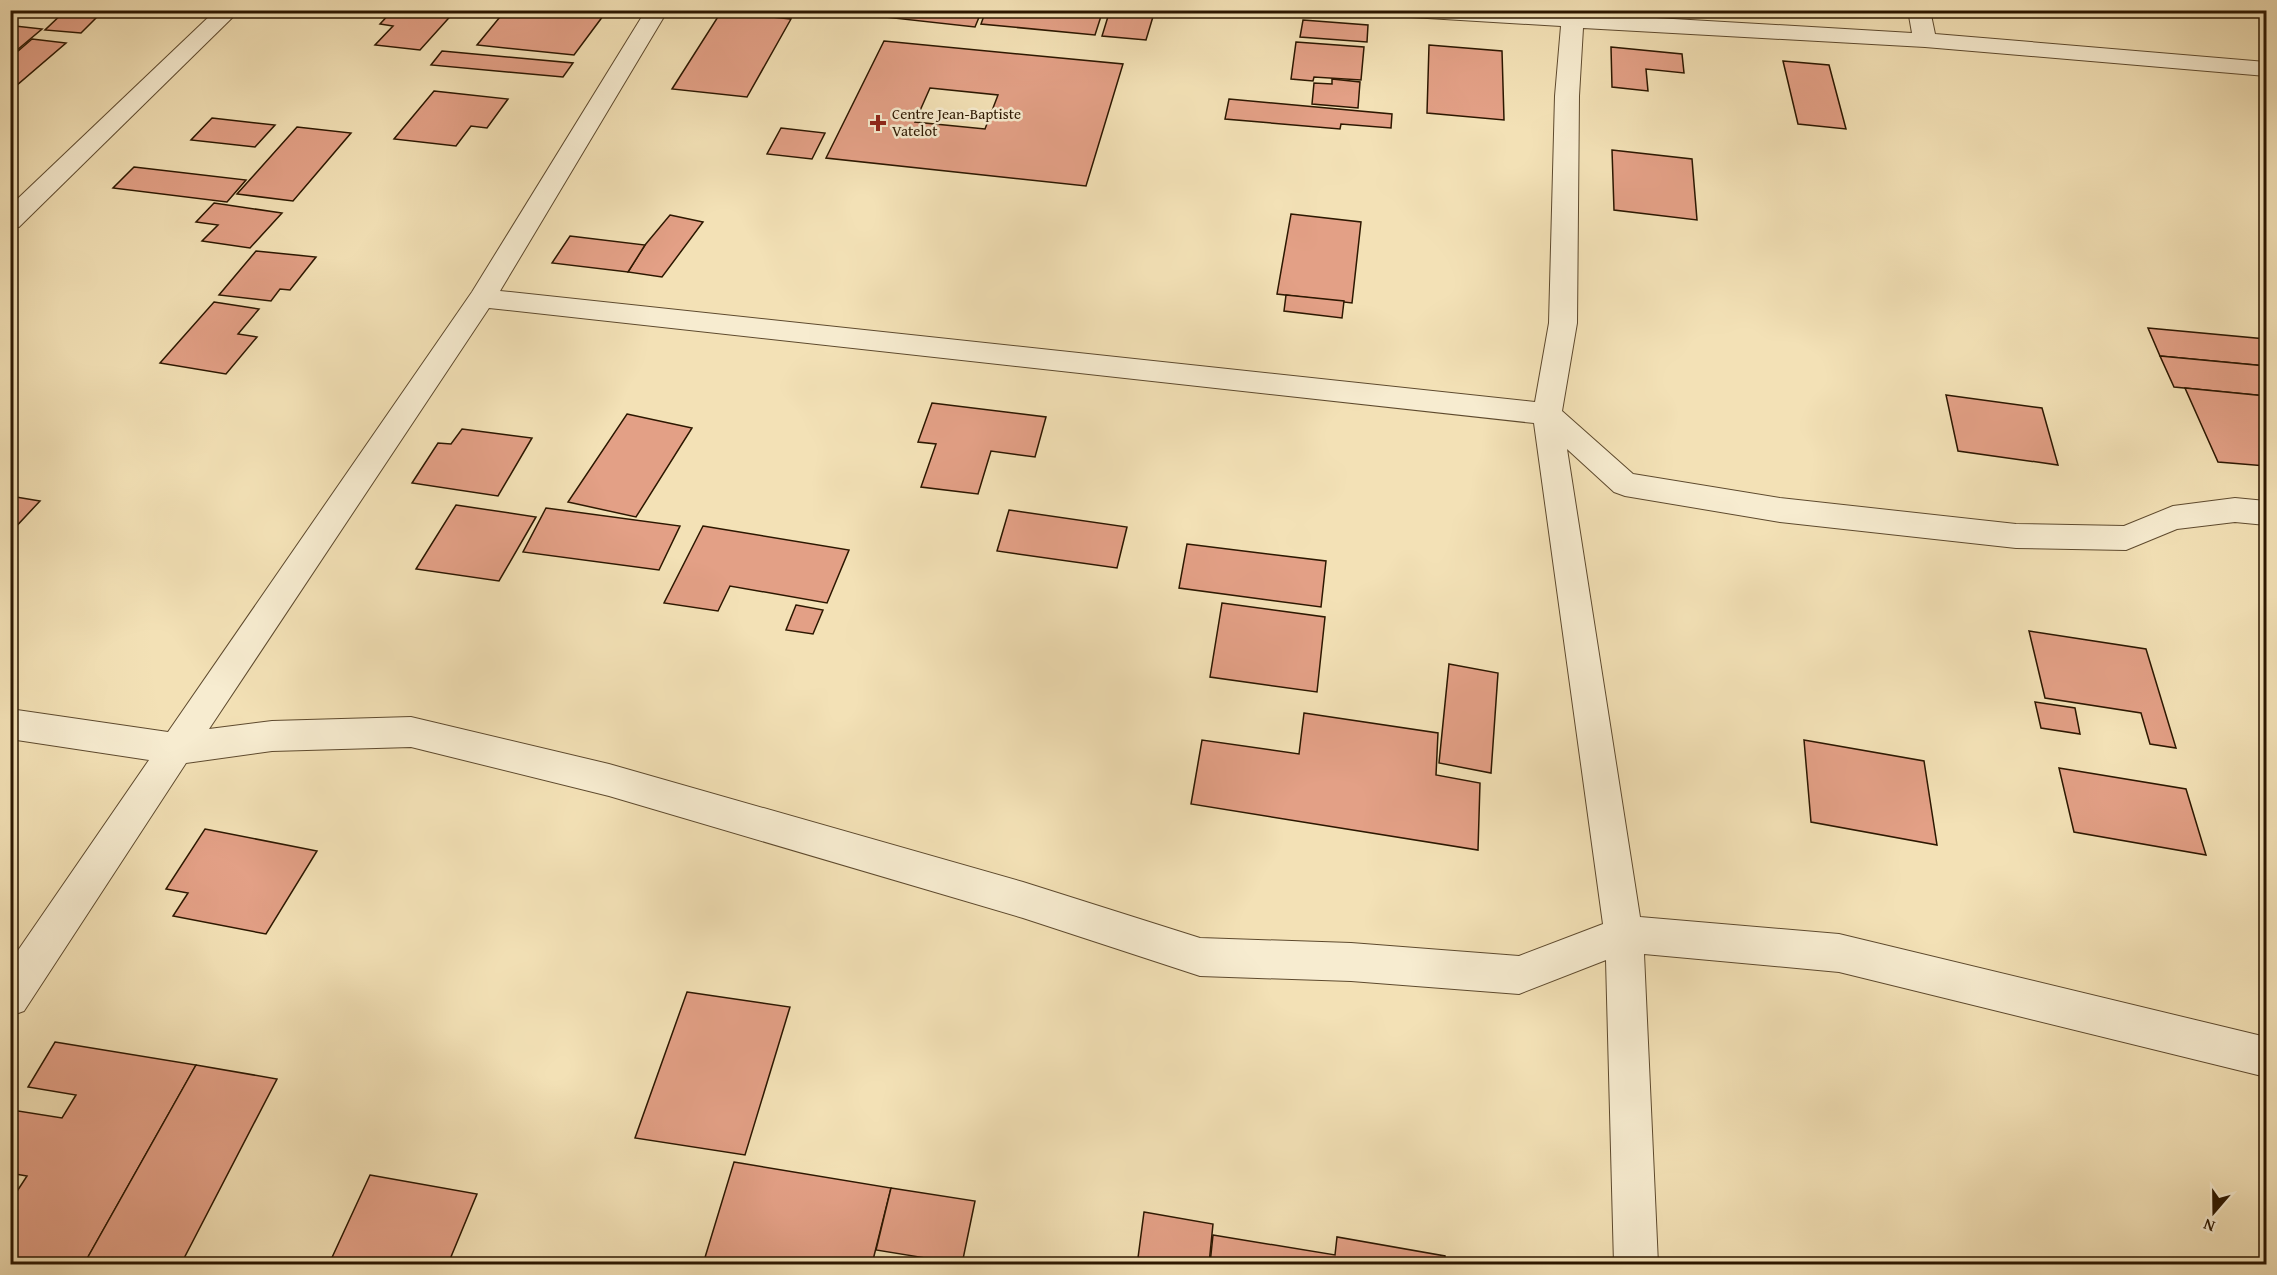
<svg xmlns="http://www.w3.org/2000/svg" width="2277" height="1275" viewBox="0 0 2277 1275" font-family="'Gentium Book Plus',serif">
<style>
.building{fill:#e3a086;stroke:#2c1700;stroke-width:1.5;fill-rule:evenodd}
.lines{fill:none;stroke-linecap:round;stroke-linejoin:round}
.street-casing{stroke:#5e4a2e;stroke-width:2}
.street{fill:#f7ecd0;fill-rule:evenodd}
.poi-dot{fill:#8f2418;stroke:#f7ecd0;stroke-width:2}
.labels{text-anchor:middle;stroke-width:5;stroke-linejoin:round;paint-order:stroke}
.far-poi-label{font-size:15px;fill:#2c1700;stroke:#f7ecd0;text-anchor:start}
</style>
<rect width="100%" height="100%" fill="#f3e1b6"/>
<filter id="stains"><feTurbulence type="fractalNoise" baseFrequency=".00333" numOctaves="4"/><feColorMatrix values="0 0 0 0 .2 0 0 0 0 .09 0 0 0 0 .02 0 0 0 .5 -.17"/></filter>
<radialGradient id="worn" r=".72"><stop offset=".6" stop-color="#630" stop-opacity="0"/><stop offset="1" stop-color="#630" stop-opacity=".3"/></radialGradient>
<g class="building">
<path d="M66,10H104L81,33L45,30Z"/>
<path d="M393,10H456L420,50L375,45L393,26L380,24Z"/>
<path d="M869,10H982L975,27L866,15Z"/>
<path d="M986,10H1103L1095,35L981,24Z"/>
<path d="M1110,10H1155L1146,40L1102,36Z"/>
<path d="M554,11L603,16L574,55L477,45L504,12L550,16Z"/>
<path d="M721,12L791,19L747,97L672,89Z"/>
<path d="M1303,20L1368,25L1367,42L1300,37Z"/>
<path d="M15,26L42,29L10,56V30Z"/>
<path d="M32,39L66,43L10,91V58Z"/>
<path d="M884,41L1123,64L1086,186L826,158ZM930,88L998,95L985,129L915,122Z"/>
<path d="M1296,42L1364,47L1361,80L1314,77L1313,81L1291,79Z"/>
<path d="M1429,45L1502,51L1504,120L1427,113Z"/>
<path d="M1611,47L1682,54L1684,73L1646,69L1648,91L1612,87Z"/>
<path d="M442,51L573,63L563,77L431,65Z"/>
<path d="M1783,61L1829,65L1846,129L1798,124Z"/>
<path d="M1332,79L1360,82L1358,108L1312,104L1314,83L1332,84Z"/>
<path d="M434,91L508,99L487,128L471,126L456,146L394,139Z"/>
<path d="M1229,99L1392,114L1391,128L1341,124L1340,129L1225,119Z"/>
<path d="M212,118L275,125L255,147L191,140Z"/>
<path d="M297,127L351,133L293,201L237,194Z"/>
<path d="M781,128L825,133L812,159L767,154Z"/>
<path d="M1612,150L1692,159L1697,220L1614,210Z"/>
<path d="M134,167L246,180L227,202L113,188Z"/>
<path d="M214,203L282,213L250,248L202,241L218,225L196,222Z"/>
<path d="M1291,214L1361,222L1352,303L1277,294Z"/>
<path d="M670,215L703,222L662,277L628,272L645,245Z"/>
<path d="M570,236L645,245L628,272L552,263Z"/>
<path d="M256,251L316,257L290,290L280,289L271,301L219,295Z"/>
<path d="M1286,295L1344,301L1342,318L1284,311Z"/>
<path d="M214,302L259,309L238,334L257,337L226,374L160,363Z"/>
<path d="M2148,328L2266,339V366L2160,356Z"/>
<path d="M2160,356L2266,366V396L2174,387Z"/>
<path d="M2185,388L2266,396V466L2218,462Z"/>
<path d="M1946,395L2042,408L2058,465L1958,451Z"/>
<path d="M932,403L1046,417L1035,457L991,451L978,494L921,487L936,444L918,442Z"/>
<path d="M627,414L692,428L636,517L568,502Z"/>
<path d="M462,429L532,438L498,496L412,483L438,443L451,444Z"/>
<path d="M10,496L40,501L10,533Z"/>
<path d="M456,505L536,517L499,581L416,569Z"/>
<path d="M546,508L680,526L659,570L523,552Z"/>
<path d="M1009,510L1127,527L1117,568L997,551Z"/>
<path d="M703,526L849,550L827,603L730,586L718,611L664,603Z"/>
<path d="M1187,544L1326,561L1321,607L1179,588Z"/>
<path d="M1222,603L1325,617L1317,692L1210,677Z"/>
<path d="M796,605L823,610L813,634L786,630Z"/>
<path d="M2029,631L2146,649L2176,748L2150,744L2141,713L2045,698Z"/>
<path d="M1449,664L1498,673L1491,773L1439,763Z"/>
<path d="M2035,702L2075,708L2080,734L2041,728Z"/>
<path d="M1304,713L1438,733L1436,775L1480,783L1478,850L1191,804L1202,740L1299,754Z"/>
<path d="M1804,740L1924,761L1937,845L1811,822Z"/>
<path d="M2059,768L2186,789L2206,855L2074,832Z"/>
<path d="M205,829L317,851L266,934L173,916L188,893L166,889Z"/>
<path d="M687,992L790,1007L745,1155L635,1138Z"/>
<path d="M55,1042L196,1065L84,1264H10V1202L27,1176L10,1173V1113L12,1110L62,1118L76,1095L28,1087Z"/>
<path d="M196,1065L277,1079L181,1264H84Z"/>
<path d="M734,1162L891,1188L872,1264H703Z"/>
<path d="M370,1175L477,1194L448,1264H329Z"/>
<path d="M891,1188L975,1201L962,1264L876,1250Z"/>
<path d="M1144,1212L1213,1224L1209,1264H1173L1138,1258Z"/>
<path d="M1213,1235L1335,1255L1337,1237L1445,1256V1264H1210Z"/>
</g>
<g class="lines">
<g class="street-casing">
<g id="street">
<path d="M216,10H240L19,227L10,229V206Z"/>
<path d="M646,10H668L500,291L1535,402L1549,323L1555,96L1561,26L1411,17L1403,15L1400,10H1521L1912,33L1908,10H1930L1935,34L2266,62V76L1925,47L1583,28L1579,96L1577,323L1562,411L1633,474L1780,498L2016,524L2124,526L2173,506L2235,498L2266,501V525L2235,522L2177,529L2126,550L2016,548L1780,522L1625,496L1614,492L1567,449L1640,917L1839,934L2266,1037V1077L1839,972L1644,954L1658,1264H1614L1606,960L1519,994L1351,981L1200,976L1023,918L609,796L411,747L272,751L186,763L24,1011L10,1016V962L149,760L10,739V709L168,732L472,292ZM489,308L1534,423L1603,924L1519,956L1351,943L1200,938L1023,882L609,764L411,717L272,721L209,729Z"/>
</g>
</g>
<use href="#street" class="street"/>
</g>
<path class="poi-dot" d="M875 114h6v6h6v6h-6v6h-6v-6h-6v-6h6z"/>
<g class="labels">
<g class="far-poi-label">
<text x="892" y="119">Centre Jean-Baptiste<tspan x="892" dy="17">Vatelot</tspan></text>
</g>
</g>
<rect width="2277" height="1275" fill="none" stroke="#f3e1b6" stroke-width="36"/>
<rect x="12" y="12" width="2253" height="1251" fill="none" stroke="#2c1700" stroke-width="3"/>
<rect x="18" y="18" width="2241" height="1239" fill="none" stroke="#2c1700" stroke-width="1.5"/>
<g transform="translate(2214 1212) rotate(200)" stroke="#f7ecd0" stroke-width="4.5" paint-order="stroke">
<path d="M0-4.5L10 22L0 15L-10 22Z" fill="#2c1700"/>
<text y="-9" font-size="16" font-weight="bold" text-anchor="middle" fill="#2c1700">N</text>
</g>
<rect width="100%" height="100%" filter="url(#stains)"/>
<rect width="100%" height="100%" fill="url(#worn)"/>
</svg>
